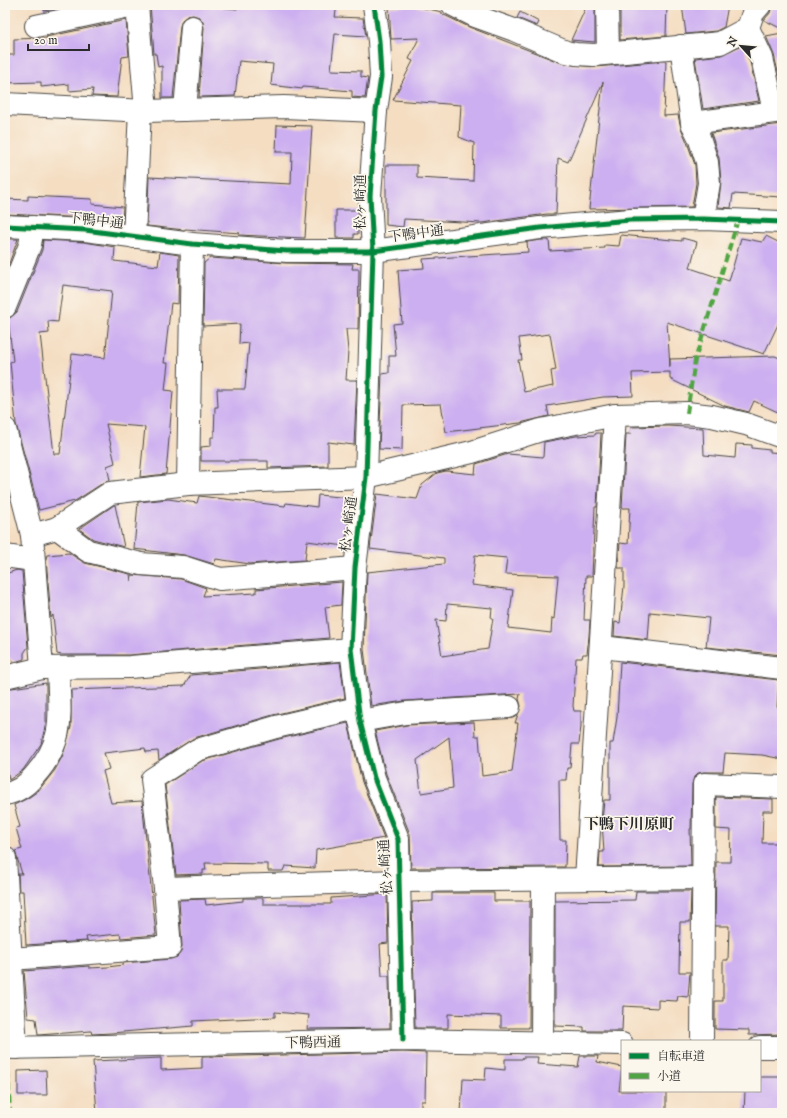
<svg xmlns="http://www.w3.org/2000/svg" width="787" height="1118" viewBox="0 0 787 1118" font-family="'IM FELL English','Noto Serif JP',serif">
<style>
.building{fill:#ccaff0;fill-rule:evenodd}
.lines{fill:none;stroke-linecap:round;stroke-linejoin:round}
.minor-casing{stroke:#494642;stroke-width:24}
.minor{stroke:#fff;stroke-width:22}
.quiet{stroke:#51a443;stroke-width:4;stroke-dasharray:8 4;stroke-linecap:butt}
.cycleway-casing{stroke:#fbf7ec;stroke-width:8}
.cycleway{stroke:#00873e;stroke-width:5}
.labels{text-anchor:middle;stroke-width:3.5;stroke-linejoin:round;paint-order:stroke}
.street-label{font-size:14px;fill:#2b2b2b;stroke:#fbf7ec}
.neighbourhood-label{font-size:15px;font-weight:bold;fill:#2b2b2b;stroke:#fbf7ec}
</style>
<rect width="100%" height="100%" fill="#fbf7ec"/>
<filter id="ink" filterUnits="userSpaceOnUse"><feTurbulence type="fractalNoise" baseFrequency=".025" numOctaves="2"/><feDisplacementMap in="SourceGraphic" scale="8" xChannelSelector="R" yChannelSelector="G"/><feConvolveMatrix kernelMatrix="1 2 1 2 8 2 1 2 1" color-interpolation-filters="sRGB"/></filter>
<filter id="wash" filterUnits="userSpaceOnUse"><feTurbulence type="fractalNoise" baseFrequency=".012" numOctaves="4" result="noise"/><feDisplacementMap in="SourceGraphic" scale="16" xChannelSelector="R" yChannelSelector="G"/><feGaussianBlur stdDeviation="0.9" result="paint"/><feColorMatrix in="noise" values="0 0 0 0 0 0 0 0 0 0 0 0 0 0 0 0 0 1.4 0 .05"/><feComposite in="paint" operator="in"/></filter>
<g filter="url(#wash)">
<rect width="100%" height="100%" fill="#f4ddc1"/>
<g id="blocks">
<g class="building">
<path d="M44,5H74L44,11Z"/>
<path d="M150,5H200L237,9L238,5H337L335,17L363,18L366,36L335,34L331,70L361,71V77L368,78L365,98L352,97V91L303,87L302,89L271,85L273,64L239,61L235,96L199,97L204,28L203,22L199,17L193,15L187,16L182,20L180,26L173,98H162V66L158,67L156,54H154Z"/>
<path d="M587,5H595V42L571,40Z"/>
<path d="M620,5H667L666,36L620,40Z"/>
<path d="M682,5H728L724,27L716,31L686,34Z"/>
<path d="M772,5H782V29L764,20L770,13Z"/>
<path d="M415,6L442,12V14L469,27L564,64L595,67L666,61L664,116L678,115L681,128L687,142L695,165L696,183L692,207L589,209L603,82L568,162L558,158L556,214H547L482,223L404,219L403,227L386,225V165H417V178L473,181L474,143L459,137L461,105L393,100L413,61L409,59L419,38L391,39L389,7Z"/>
<path d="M520,12L539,22L537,26L517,18Z"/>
<path d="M126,20L129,56L122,57L117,97L92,96L93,89L69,91V84L41,87V82L5,83V55H14V39L47,38L46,37Z"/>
<path d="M782,33V76H779L774,55L766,36Z"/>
<path d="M742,45L750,62L759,101L703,109L695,58L721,55Z"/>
<path d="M782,124V197L733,194L731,208L718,207L721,182L719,158L711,133Z"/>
<path d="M277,125L312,126L305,238L238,235L240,233L185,229V230L147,226L149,177L291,184L292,152H276Z"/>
<path d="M28,196L92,199V204L123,207L122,222L86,218L5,214V199L28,200Z"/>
<path d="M336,210H358V234H354V238H336Z"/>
<path d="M621,235L682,241V238L697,242L690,268L729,281L741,238L762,242L766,236L782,244V316L764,354L667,322L670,367V359L775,356L782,359V414L754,401L749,412L725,406L670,379V372L632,373L633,396L603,397L547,406L549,416L520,423L446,432L441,404L403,405L402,450L379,449L382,374L389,373V356H396L393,324L402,323L398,270L424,268L423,259L528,252L527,242L541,240H549L550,251L605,248V245L619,246ZM550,334L556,370L551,371L553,386L524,392L518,360H522L519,338Z"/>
<path d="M5,239H18L5,274Z"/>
<path d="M43,240L84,242L115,247L114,261L158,266L160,252L179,255L178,304L171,303L164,363H168L165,390L173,391L166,474L140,477L145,427L106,424L115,463L107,466L110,480L103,483L75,501L39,510L16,424L10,362L13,361L8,319L17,312L42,250ZM63,285L112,291L105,358L72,354L60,454H54L40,334L49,333L48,321L58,322Z"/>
<path d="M210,258L286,263L353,264L352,269H359L358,329H346L348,351L346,380H357L354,445L328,442V466L268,468V461H201V447L211,446V437H214L215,407H218L217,389H245L249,343L239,344L240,324L203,326L204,263Z"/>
<path d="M668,426L703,428L704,455L735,458L736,444L752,445V448L770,450V452L782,453V655L706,647L709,618L650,612L648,640L614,636L615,622L620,623L624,586V568H618L620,543L628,544L630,508H622L626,434H630L631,427Z"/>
<path d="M596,433H601L597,507H595L592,576H586L584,620H590L589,636L587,654H583L582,658H576L573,706L574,711H581V726L579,744H572L570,768H567L566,780H559L560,840H566L565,867L411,868L410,834L386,774L375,731L407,725L474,722L475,736H479L482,776L512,772L518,723H515L521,706L519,699L520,694L405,701L371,706L364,649L367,572L444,564V558L370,549L377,494L417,499L422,485L437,473L446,471L475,474L476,464L508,454L543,457L544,442L576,436L595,435ZM475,555L507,558L505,574L558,576L554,619L552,618L551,633L508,628L513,590L472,585ZM447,604L492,608L491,618H493L488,649L442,656L436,620L446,621ZM449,737L453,788L421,793L417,760Z"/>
<path d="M318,495L351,498L345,546L307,541L305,560L250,564L216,559L214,564L184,555L134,549L138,502L168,499L197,503L199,496L285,506L286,503L317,507Z"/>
<path d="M114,505H115L124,547L93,539L79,529Z"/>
<path d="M69,553L85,563L130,574L131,581L132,575L181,579L206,588L203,596L256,593V589L342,582L341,605L325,607L329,638L129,655H62L57,654L53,615L51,618L46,558L47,555Z"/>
<path d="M17,570L22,571L28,647L24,653V659L15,662L5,655V574Z"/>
<path d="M340,662L345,698L273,715L194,738L159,760L158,751L146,752L145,748L104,753L109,769L103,771L111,803L142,801L156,935L121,938L120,934L86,937L87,941L26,945L23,891H19L18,874H22L15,851L22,849L16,828L20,827L14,805L28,798L38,791L55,770L63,755L71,727V690L184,686L191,675Z"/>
<path d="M620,662L779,680L777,707H782V759L762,755L725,753L723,772H704L698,773L694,777L692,784L691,829H690L691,866L599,867L600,852H604L602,822L604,800H610V743H613L617,717Z"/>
<path d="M46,683V723L41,744L23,770L9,780L5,754V689Z"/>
<path d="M348,723L362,782L384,838L316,850L315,868L285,866L283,871H268V864L205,863L206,870H203V874L176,875L165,785L202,761L279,739Z"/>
<path d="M716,797L773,799V811H763L762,843H782V1034L749,1035V1030L715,1029V1001H723V960H728L729,926H715L716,862H730L731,830L716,829Z"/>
<path d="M636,891H691L690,922H680L679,972H690L688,997L678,996L677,1001L658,1000V1008L623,1006L622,1031H584V1027L555,1026V901L635,900Z"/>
<path d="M433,893H494V901H530L529,1028H501V1016L448,1014V1028H415L412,902L433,901Z"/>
<path d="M387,894L388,943L380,944L382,976H389L390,1028L307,1029L309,1015L275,1012V1017L193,1021V1026L111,1033L92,1034L91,1031L38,1035L36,1019L28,1018L24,971L89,966V968L108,967L123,965V963L171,959L177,957L181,952L182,946L179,900L205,899L206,905L243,901V898H263V904H331V898Z"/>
<path d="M403,1052L426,1053L425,1101H421V1113H97L93,1061L161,1058V1070L202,1068V1057Z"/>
<path d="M580,1056H598L597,1062L622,1067L619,1091H666V1113H461L463,1079L485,1080L486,1068L505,1070V1059H522L523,1057H538L537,1064L578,1067Z"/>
<path d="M46,1070L47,1095H18V1071Z"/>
<path d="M760,1077H782V1113H744L745,1091H760Z"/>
</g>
</g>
</g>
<g filter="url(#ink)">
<use href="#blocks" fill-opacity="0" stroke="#494642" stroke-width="1"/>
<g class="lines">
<g class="minor-casing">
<g id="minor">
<path d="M137,5L146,111"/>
<path d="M374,5L379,41L381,77L376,111L370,196L373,251L366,477L355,568L351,649L360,721L374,778L398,839L403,1040"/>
<path d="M453,5L475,16L514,30L566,52L576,54L594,55L720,43L748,28L753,13L760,5"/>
<path d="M607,5L608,53"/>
<path d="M36,26L134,5"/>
<path d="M748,28L762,58L774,111"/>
<path d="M681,46L692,123L699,137L707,162L709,183L703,219"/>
<path d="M5,104L146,111L284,107L376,111"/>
<path d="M185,110L192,27"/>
<path d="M692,123L782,111"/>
<path d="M5,226L85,230L192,244L287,251H373L540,228L630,220L703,219L782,222"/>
<path d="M134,237L140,110"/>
<path d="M5,307L30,245L33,227"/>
<path d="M5,429L32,535L42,668"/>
<path d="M188,484L192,244"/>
<path d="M57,528L88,551L141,564L183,567L220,579L355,568"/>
<path d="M32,535L57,528L110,493L188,484L366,477L472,452L541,430L615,415L687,413L712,416L746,424L782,437"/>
<path d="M5,556L33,560"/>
<path d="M602,647L782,668"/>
<path d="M5,677L42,668L130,667L351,649"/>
<path d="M360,721L406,713L509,707"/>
<path d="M5,794C18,792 27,785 35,775C67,739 59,712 58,668"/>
<path d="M5,858L16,1048"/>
<path d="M586,879L615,415"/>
<path d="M165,888L152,779L197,750L276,727L357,708"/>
<path d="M11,959L170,947L165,888L399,881L704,878"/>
<path d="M702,1041L704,784L782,787"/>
<path d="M542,1042L543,880"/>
<path d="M760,1047H782"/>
<path d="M5,1048L403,1040L622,1044"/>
</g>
</g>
<use href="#minor" class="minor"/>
<g class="quiet">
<path d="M687,413L695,360L738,220"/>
<path d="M7,1048L10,1113"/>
</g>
<g class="cycleway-casing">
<g id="cycleway">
<path d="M374,5L379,41L381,77L376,111L370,196L373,251L366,477L355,568L351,649L360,721L374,778L398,839L403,1040"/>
<path d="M5,226L85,230L192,244L287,251H373L540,228L630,220L703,219L782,222"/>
</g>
</g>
<use href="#cycleway" class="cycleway"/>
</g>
</g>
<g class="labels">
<g class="street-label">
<text transform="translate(360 202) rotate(-90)" y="5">松ヶ崎通</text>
<text transform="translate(96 220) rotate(6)" y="5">下鴨中通</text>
<text transform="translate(416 233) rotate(-8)" y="5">下鴨中通</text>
<text transform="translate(348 524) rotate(-83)" y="5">松ヶ崎通</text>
<text transform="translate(385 867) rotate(-94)" y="5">松ヶ崎通</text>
<text transform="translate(313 1042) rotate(-1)" y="5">下鴨西通</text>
</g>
<g class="neighbourhood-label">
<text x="629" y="829">下鴨下川原町</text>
</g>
</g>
<rect width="787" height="1118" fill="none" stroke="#fbf7ec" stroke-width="20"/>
<rect x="621" y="1040" width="140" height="52" fill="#fbf7ec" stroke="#a8a59f"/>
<rect x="629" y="1053" width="20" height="6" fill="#00873e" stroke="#a8a59f"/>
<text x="657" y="1060" font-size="12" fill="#2b2b2b">自転車道</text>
<rect x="629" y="1073" width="20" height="6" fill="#51a443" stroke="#a8a59f"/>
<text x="657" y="1080" font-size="12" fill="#2b2b2b">小道</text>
<g transform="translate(741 46) rotate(297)" stroke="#fbf7ec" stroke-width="3" paint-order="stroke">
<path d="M0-3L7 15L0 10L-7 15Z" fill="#2b2b2b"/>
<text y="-6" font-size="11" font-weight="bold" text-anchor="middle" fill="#2b2b2b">N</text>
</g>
<path d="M28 44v6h61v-6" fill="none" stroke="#2b2b2b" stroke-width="2"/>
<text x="34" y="44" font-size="12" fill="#2b2b2b" stroke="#fbf7ec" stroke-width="3" paint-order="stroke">20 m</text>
</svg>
